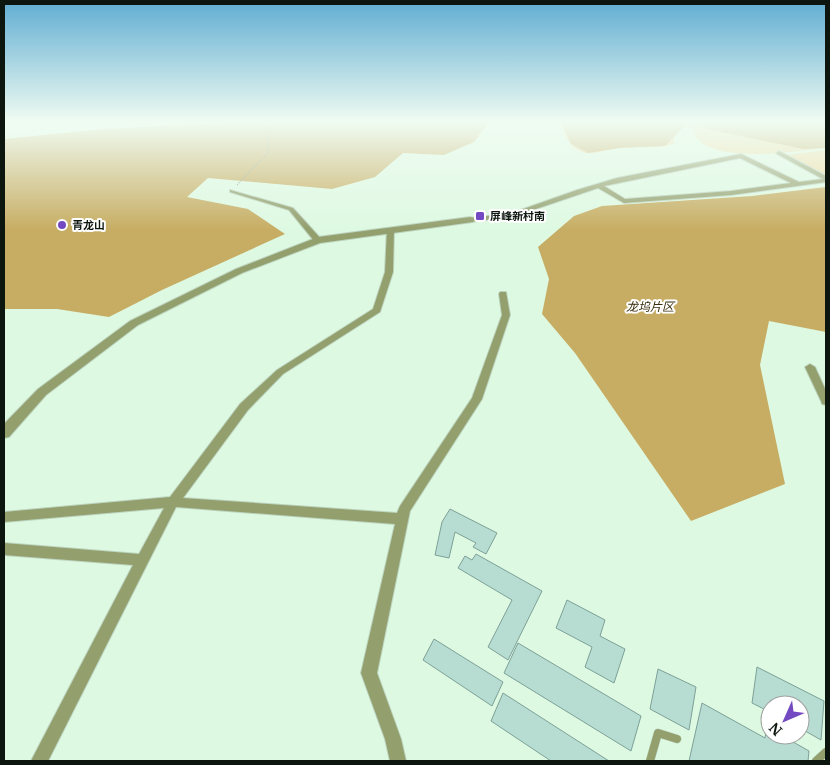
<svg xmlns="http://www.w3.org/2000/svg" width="830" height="765" viewBox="0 0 830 765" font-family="Merriweather,'Noto Sans SC',serif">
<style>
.green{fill:#f0dba3}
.forest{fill:#c7ad63}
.building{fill:#b7ddd3;stroke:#7da097}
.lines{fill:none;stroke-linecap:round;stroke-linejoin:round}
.service-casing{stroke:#bdd5c0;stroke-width:9}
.minor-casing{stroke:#bdd5c0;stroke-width:2}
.tertiary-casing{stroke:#bdd5c0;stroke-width:2}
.path{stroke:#899d8c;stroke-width:1;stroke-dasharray:2 1;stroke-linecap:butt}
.service{stroke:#939f6d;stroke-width:8}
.minor{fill:#939f6d;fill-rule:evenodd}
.tertiary{fill:#939f6d;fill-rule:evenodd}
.poi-dot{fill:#744ac2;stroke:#fff;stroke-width:2}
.labels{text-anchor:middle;stroke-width:4;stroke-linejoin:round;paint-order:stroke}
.far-poi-label{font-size:11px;font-weight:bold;fill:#0d160e;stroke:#fff;text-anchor:start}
.park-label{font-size:12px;font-style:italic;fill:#372c0a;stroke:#fff}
</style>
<rect width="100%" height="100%" fill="#def9e2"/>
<g class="green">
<path d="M561,122H826V148C797,151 702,167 692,129L677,125L670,131L674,138V144C656,149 637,146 618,148C609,149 596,154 587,153C573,152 562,135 561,122Z"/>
<path d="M826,150V176L786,155Z"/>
</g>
<g class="forest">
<path d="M243,122H489L474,142L444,155L403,153L375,177L332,189L208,178L187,197L248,209L285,234L162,290L109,317L57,309H4V139L104,129Z"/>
<path d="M563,122H688L665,146L620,148L588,153L571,144L562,124Z"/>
<path d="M698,122H826V148L804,149L706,129Z"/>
<path d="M826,187V332L769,321L760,365L785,484L691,521L575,353L542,314L549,279L538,247L574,216L602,206L752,196Z"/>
</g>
<g class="building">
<path d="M450,509L497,533L486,554L473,547L476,543L455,532L449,558L435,555L442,522Z"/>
<path d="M476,554L542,591L508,660L488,647L512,600L458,568L465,556L472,560Z"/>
<path d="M567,600L605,620L600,636L625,649L614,683L585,667L592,647L556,628Z"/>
<path d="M434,639L503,682L492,706L423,660Z"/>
<path d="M518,643L641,716L631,751L504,673Z"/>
<path d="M757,667L824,701L821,740L800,728V705H770V712L752,703Z"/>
<path d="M658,669L696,687L689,730L650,709Z"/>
<path d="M503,693L609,761H551L491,721Z"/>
<path d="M702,703L765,738L767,727L770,729V735H781L809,751L808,761H689Z"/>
</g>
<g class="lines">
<g class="service-casing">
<g id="service">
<path d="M650,761L658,733L677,739"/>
<path d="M816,761L826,752"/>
</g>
</g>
<g class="minor-casing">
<g id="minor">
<path d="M779,151L826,176V182L731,195L624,203L598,188L515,216L470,222L467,220L470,218L512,213L577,190L617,178L741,154L799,182L823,179L777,154L776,153ZM740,158L791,183L731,191L625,199L604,186Z"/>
<path d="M230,190L293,208L322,240L321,242H315L289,210L230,192Z"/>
<path d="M387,228L394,230L393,272L380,312L283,374L248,410L183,498L397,513L400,506L472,398L502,315L499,294L500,292H506L510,315L482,399L410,511L377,673L401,739L406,761H390L385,739L361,673L395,524L176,507L48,761H31L133,565L4,555V543L139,554L164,508L4,522V512L170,497L240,404L277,370L373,309L385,272Z"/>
<path d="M810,364L815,367L826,391V405L822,404L821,401L805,367Z"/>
</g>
</g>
<g class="tertiary-casing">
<path id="tertiary" d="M470,217L473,218V222L320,243L242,273L138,325L46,395L9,437L4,438V424L38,389L130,321L236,269L318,237Z"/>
</g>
<path class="path" d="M237,185L268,153L269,129L284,122"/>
<use href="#service" class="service"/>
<use href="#minor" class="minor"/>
<use href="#tertiary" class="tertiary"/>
</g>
<linearGradient id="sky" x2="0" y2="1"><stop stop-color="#60add2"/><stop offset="0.53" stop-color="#f0fcf2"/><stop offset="1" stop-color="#f0fcf2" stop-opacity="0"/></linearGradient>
<rect width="830" height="230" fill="url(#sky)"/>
<g class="poi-dot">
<rect x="475" y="211" width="10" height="10" rx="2.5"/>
<circle cx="62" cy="225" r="5"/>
</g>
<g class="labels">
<g class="far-poi-label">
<text x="490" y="220">屏峰新村南</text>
<text x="72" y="229">青龙山</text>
</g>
<g class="park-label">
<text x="650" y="311">龙坞片区</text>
</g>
</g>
<rect width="830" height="765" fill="none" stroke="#0d160e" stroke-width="10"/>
<g transform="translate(785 720) rotate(225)"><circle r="24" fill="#ffffff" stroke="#9ea29f"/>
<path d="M0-4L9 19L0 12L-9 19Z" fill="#744ac2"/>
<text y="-8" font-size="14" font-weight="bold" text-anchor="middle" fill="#0d160e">N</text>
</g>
</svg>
